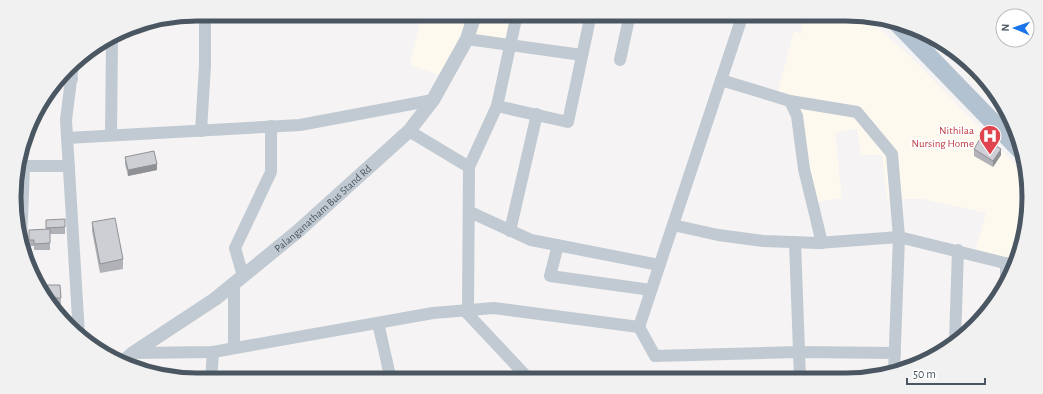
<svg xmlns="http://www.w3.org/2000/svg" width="1043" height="394" viewBox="0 0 1043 394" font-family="'Alegreya Sans',sans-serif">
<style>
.commercial{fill:#fdf9ef}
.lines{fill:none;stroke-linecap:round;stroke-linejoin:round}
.minor{stroke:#c1cad2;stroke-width:12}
.tertiary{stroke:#c1cad2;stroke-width:14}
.primary{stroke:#b3c2d1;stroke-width:18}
.wall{fill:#b0b2b7}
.shaded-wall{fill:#909195}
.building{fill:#cdcfd5;stroke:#909195}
.labels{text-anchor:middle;stroke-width:3;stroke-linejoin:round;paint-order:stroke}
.health-label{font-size:11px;fill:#be3a42;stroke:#fff;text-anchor:end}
.street-label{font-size:11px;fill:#4a5661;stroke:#fff}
.rim{fill:none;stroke:#4a5661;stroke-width:5}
</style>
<rect width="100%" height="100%" fill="#f5f3f3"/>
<g class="commercial">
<path d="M422,14H516L508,50L473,41L453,80L410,65Z"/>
<path d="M804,14H846L867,17L871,21L915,61L1027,177L1023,245L1011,270L973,259L986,213L923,199H887L882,155H861L857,129L835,133L842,198L812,203L798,115L776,98L794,31L801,33Z"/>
<path d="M937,42L958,52L1005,106L1009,120Z"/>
</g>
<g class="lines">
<g class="minor">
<path d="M467,39L582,55"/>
<path d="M620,60L630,14"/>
<path d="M73,64L66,120L79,335"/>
<path d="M59,80L72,79"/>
<path d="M721,80L790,101L797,116L804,169L822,243"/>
<path d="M790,101L857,112L892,154L899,237L894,372"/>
<path d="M497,106L517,14"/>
<path d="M201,131L205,65V14"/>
<path d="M409,131L469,167L468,310"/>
<path d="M111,135L112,39"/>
<path d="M67,138L300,125L433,100"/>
<path d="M18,166H69"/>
<path d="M469,167L497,106L568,122L591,14"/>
<path d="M470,212L531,240L659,265"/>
<path d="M673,225L718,235L763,241L818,243L899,237L1013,265"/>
<path d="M510,231L537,114"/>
<path d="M21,242L24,166"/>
<path d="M795,242L800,379"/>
<path d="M558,245L550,276L651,290"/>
<path d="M1006,263V281"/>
<path d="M243,276L235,248L271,172V126"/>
<path d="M234,283V348"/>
<path d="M465,311L529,379"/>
<path d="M378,323L391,380"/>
<path d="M639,327L655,356L799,352L895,353"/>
<path d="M955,342L958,250"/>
<path d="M133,353L213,352L433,313L494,308L639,327L743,14"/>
<path d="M211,380L213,352"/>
</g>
<path class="tertiary" id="s1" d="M124,361L133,353L215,299L297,232L409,131L433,100L467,39L475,14"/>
<path class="primary" d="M894,20L1020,150"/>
</g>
<g class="wall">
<path d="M974,149L1001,155L993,167L974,156Z"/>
<path d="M125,157L157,170L128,176L125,164Z"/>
<path d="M46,220L65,227V234H50V250H34V246H29V230H46Z"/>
<path d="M92,222L123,259V269L100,273L92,231Z"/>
<path d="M47,285H60L61,304H50L47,301Z"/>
</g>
<g class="shaded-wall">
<path d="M1001,149V155L993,167V161Z"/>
<path d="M157,164V170L128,176V170Z"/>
</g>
<g class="building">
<path d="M981,137L1001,149L993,161L974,149Z"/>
<path d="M154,151L157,164L128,170L125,157Z"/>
<path d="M115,218L123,259L100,264L92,222Z"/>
<path d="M65,219V227L46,228V220Z"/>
<path d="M50,229V243L34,244V240H29V230Z"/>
<path d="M47,285H60L61,298H47Z"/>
</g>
<defs>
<g id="hospital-pin" transform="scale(1.15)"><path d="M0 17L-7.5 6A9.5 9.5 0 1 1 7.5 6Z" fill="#e0444e" stroke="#fff"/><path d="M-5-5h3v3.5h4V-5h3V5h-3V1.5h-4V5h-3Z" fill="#fff"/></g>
</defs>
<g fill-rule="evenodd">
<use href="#hospital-pin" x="990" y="136"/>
</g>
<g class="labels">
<g class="health-label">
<text x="974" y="134">Nithilaa<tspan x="974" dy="13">Nursing Home</tspan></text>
</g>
<g class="street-label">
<text dy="4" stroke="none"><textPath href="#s1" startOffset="251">Palanganatham Bus Stand Rd</textPath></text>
</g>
</g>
<path d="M0 0H1043V394H0ZM197 21H846A176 176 0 0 1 1022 197V197A176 176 0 0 1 846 373H197A176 176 0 0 1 21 197V197A176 176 0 0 1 197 21Z" fill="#f1f1f2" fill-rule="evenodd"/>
<path class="rim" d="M197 21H846A176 176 0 0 1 1022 197V197A176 176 0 0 1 846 373H197A176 176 0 0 1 21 197V197A176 176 0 0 1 197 21Z"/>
<g transform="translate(1015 28) rotate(272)"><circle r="19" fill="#ffffff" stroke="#b7bbc0"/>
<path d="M0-3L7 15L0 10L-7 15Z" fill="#1a73e8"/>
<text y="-6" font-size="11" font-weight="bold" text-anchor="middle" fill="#4a5661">N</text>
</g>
<path d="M907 378v6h78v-6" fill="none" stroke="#4a5661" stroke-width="2"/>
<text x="913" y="378" font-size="12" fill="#4a5661" stroke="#ffffff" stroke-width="3" paint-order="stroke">50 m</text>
</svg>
